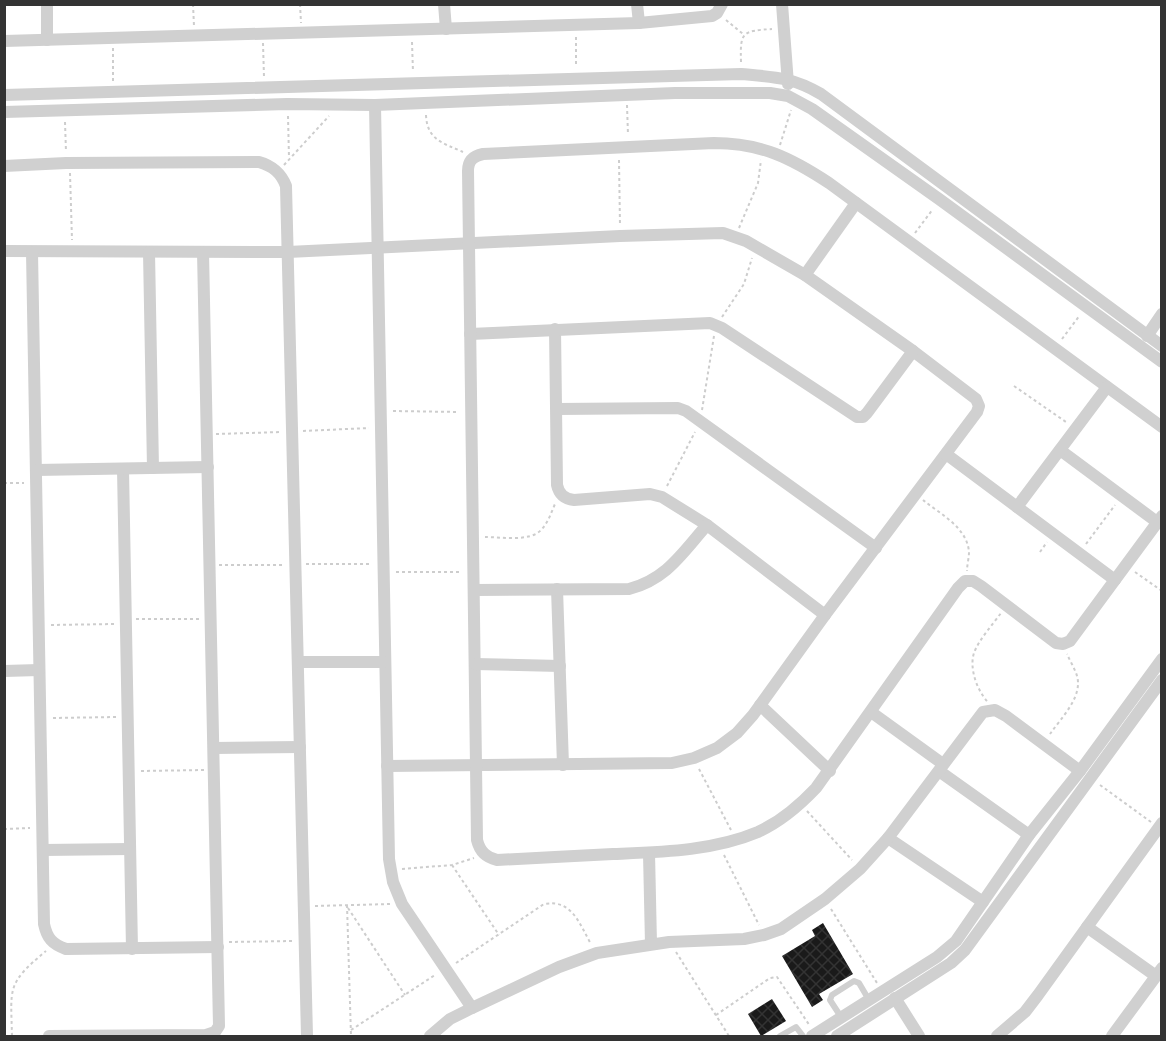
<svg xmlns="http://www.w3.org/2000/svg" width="1166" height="1041" viewBox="0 0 1166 1041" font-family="'Roboto Condensed',sans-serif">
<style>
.building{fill:url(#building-cross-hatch)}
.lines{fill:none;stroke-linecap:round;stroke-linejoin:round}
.path{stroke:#cdcdcd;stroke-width:2;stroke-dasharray:3 3;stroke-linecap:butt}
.service{stroke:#d0d0d0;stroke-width:6}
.minor{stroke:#d0d0d0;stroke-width:12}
</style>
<defs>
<pattern id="building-cross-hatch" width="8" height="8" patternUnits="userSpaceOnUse" patternTransform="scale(1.5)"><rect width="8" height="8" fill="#1a1a1a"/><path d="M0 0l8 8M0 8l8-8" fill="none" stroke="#333"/></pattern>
</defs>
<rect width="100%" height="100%" fill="#fff"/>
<g class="building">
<path d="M823,923L853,974L819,994L823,1000L812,1007L782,956L815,936L812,930Z"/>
<path d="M772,999L786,1021L761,1036L748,1014Z"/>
</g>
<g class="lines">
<g class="path">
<path d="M193,4L194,26"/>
<path d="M300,4L301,23"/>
<path d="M726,20L743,34"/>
<path d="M576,37V67"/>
<path d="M412,42L413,72"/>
<path d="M263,43L264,77"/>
<path d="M113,48V81"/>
<path d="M741,62C740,32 742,31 772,29"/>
<path d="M627,105L628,135"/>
<path d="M426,115C427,140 443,143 463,152"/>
<path d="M288,116L289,158"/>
<path d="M65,122L66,152"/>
<path d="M780,145L791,110"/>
<path d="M619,160L620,226"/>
<path d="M284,165L329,116"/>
<path d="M70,173L72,240"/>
<path d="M739,228L758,183L761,160"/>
<path d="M915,233L933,209"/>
<path d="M722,317L744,284L752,258"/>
<path d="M1062,339L1080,315"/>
<path d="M1014,386L1066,422"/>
<path d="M702,410L714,336"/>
<path d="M393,411L459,412"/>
<path d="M303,431L369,428"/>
<path d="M216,434L282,432"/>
<path d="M4,483H24"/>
<path d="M667,486L695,432"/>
<path d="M923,500C940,514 967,527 969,552C969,558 967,565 967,571"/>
<path d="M485,537C501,537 530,542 541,530C548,523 551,513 555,504"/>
<path d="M1086,544L1115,505"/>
<path d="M1040,552L1047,542"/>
<path d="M306,564H372"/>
<path d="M219,565H285"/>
<path d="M396,572H462"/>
<path d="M1135,572L1162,591"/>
<path d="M136,619H199"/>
<path d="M51,625L114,624"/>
<path d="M987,701C977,690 969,668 974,653C978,641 993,624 1001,613"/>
<path d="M53,718L116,717"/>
<path d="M1050,734C1061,718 1083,697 1077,676C1075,669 1070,661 1067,654"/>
<path d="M699,769L731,830"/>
<path d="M141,771L204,770"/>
<path d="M1100,785L1151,822"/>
<path d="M807,811L852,860"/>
<path d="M4,829L30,828"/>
<path d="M724,855L759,925"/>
<path d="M452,865L499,935"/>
<path d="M402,869L452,865L474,858"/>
<path d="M347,905L351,1036"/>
<path d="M315,906L391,904"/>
<path d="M348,908L405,995"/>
<path d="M831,909L877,983"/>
<path d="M229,942L293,941"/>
<path d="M676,952L729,1036"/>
<path d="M456,963L544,904C572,899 579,923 591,944"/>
<path d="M716,1015L770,978L777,977L810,1026"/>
<path d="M351,1030L435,975"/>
<path d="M12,1036C11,988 6,984 46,951"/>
</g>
<g class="service">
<path d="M841,1017L830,1000L832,995L854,981L859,983L869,1000"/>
<path d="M780,1036L796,1027L803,1036"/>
</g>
<g class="minor">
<path d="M47,4V40"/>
<path d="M444,4L446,29"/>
<path d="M637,4L639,23"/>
<path d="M782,4L788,84"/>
<path d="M4,41L639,23L712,16L717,13L722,4"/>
<path d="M4,95L741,74C774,77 792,77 821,94L1162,346"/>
<path d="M375,105L389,859L393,882L402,904L472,1008"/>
<path d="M4,112L287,104L375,105L675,93H770L788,96L812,109L939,199L1162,362"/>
<path d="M4,166L66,163L259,162C273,166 281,173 286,186L307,1036"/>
<path d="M4,251L288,252L620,236L723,233L746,241L805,275L913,351L976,399L979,406L977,412L825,615L753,715L737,733L717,748L694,758L672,763L387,766"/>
<path d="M32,252L44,924C47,938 52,944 66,949L218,947"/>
<path d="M149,252L153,468"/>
<path d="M805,275L856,203"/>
<path d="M555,329L557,485C559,494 564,499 574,500L650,494L662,497L707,525L825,615"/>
<path d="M470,334L710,323L722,328L857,417H863L867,413L913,351"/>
<path d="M1147,336L1162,314"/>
<path d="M557,409L678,408L686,411L876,548"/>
<path d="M1162,427L829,183C791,158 761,143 714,143L483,154C473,156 468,161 468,171L477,840C480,852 486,857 497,860C536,858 574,856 613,854C661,852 713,851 758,832C780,822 799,806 816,788L958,588L965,581H973L981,586L1056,643L1063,644L1070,641L1162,516"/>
<path d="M1060,450L1157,522"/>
<path d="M946,454L1115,580"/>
<path d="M123,469L132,949"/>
<path d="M36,470L208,467"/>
<path d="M1017,507L1107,387"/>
<path d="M557,589L563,765"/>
<path d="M475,590L629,589C667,579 682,553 707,525"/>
<path d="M298,662H385"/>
<path d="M475,664L560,666"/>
<path d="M4,671L39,670"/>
<path d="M760,705L830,771"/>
<path d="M871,712L943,764"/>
<path d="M214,748L300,747"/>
<path d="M939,771L1029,835"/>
<path d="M888,838L983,902"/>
<path d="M43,850L130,849"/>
<path d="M649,853L651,944"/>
<path d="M1087,927L1156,976"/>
<path d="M895,998L919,1036"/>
<path d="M49,1036L206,1035L215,1032L219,1026L203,252"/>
<path d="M430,1036L450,1019L472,1008L559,967L597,953L669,942L744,939L764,935L781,929L825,899L860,869L888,838L983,712L995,710L1006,716L1080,771"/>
<path d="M812,1036L937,957L956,941L1029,835L1080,771L1162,659"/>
<path d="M837,1036L951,963L965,950L1162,680"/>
<path d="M997,1036L1025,1012L1038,995L1162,823"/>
<path d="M1112,1036L1162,968"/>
</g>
</g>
<rect width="1166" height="1041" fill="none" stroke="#333333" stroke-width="12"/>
</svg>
